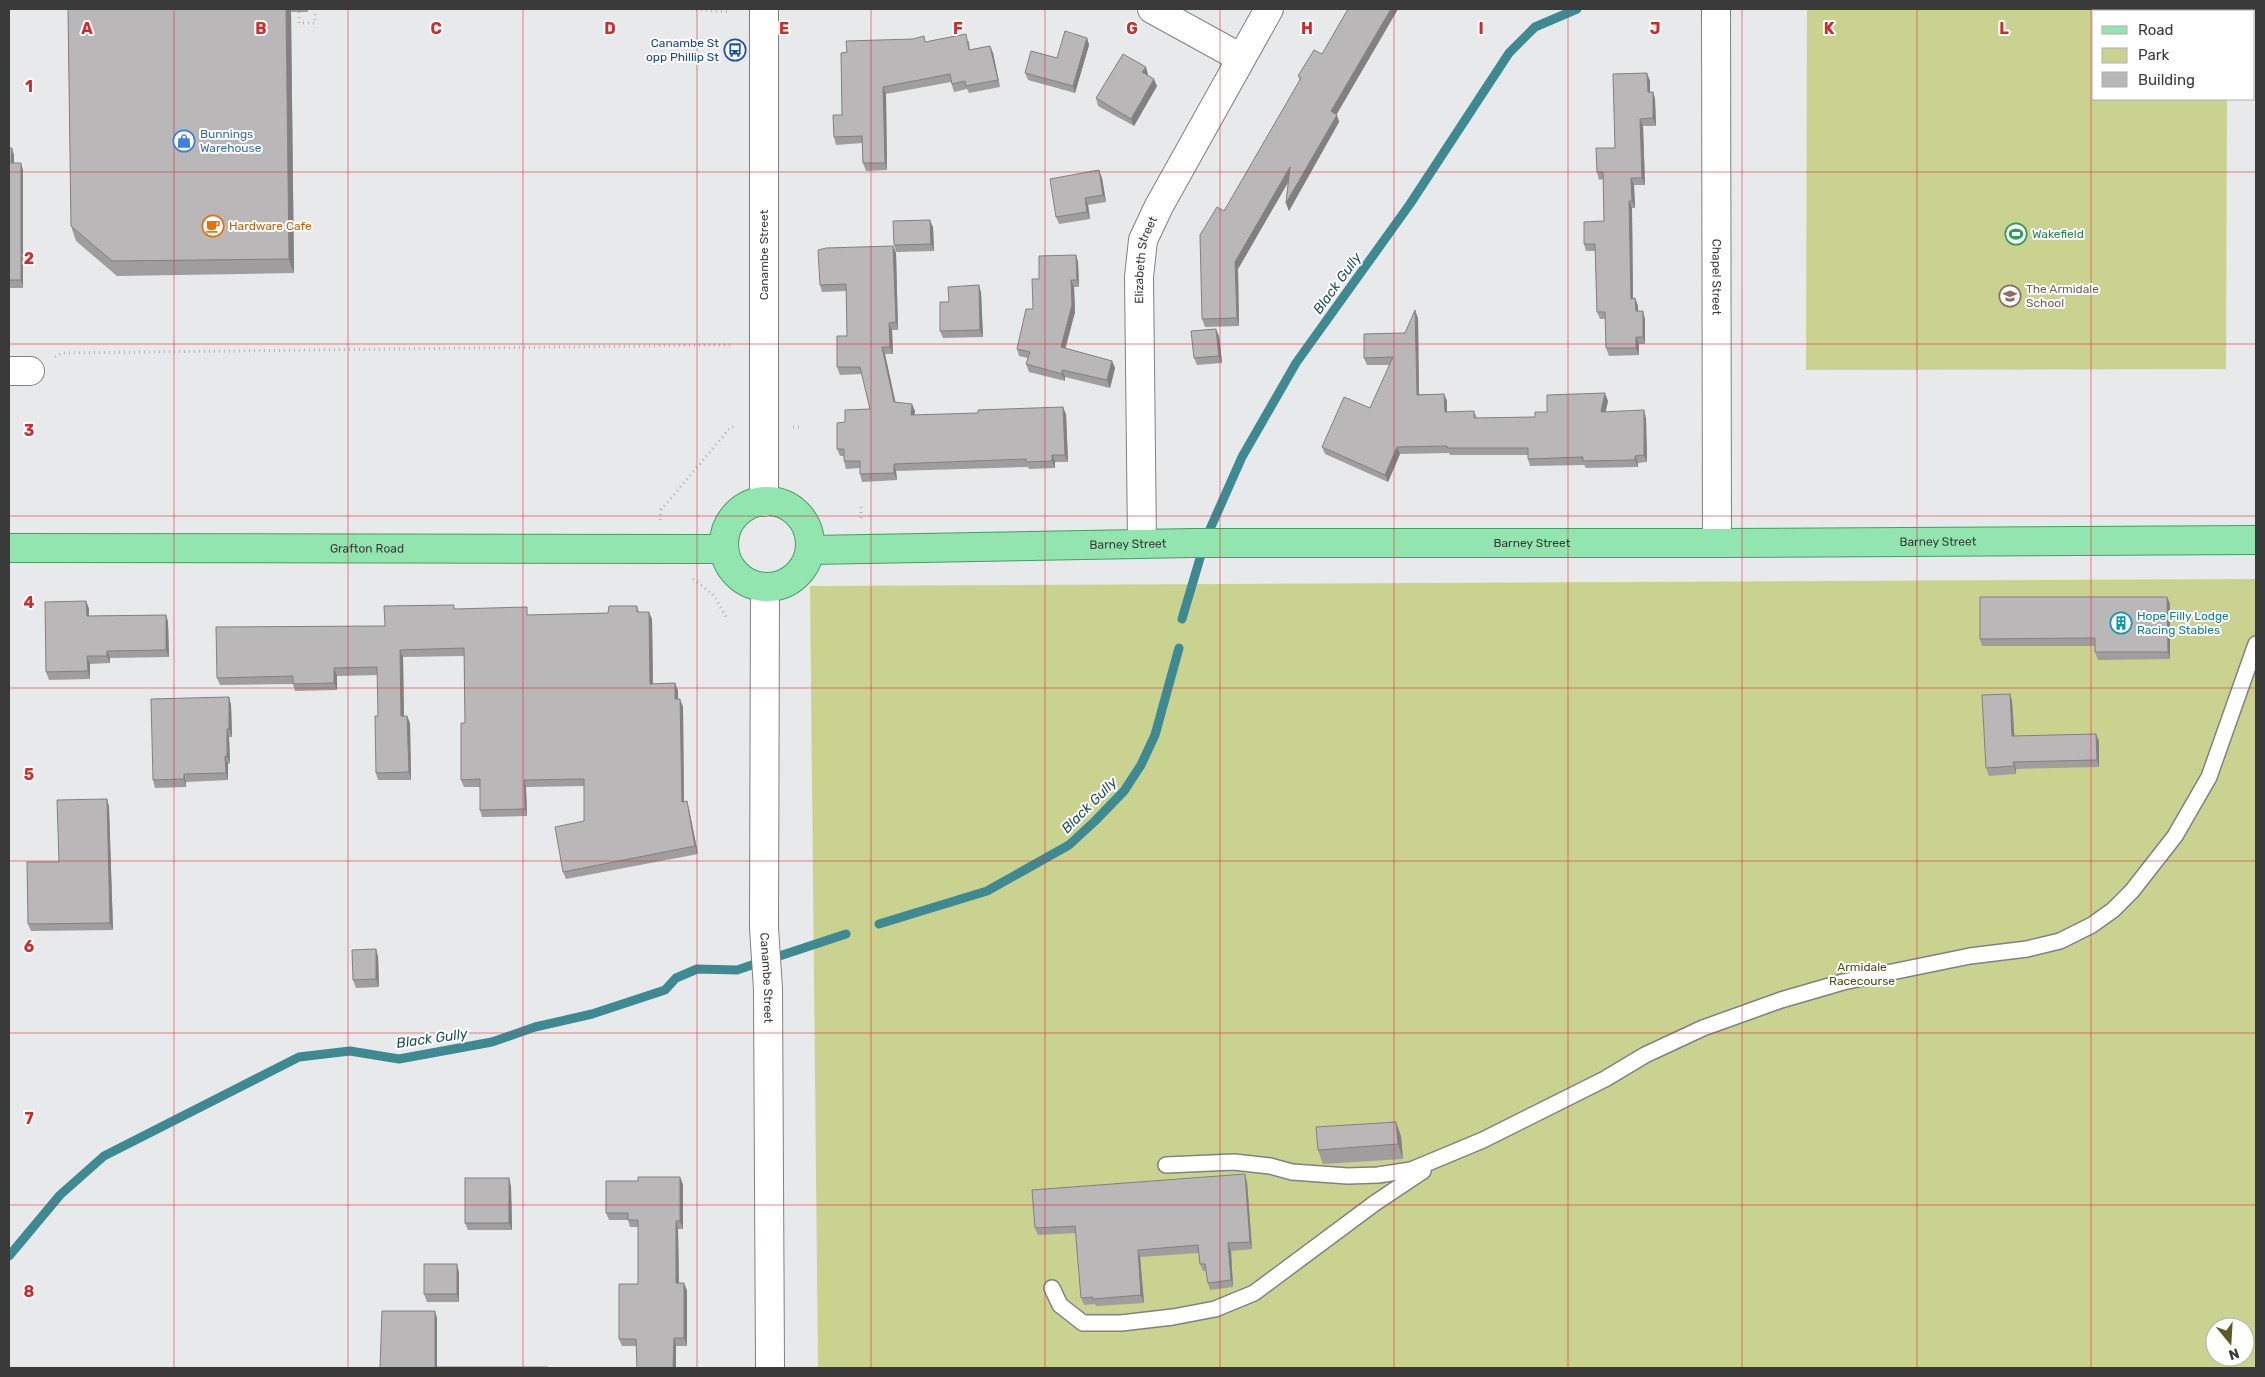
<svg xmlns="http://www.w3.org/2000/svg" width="2265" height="1377" viewBox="0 0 2265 1377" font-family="Rubik,sans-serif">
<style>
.green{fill:#c9d38f;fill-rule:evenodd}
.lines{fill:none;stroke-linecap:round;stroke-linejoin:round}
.stream{stroke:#3d8a93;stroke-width:9}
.service-casing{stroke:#808182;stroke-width:18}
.minor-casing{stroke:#808182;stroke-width:30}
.tertiary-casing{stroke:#808182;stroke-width:30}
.primary-casing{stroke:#459e63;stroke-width:30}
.path{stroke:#b4b4b5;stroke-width:3;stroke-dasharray:1 4;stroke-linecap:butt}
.service{stroke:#fff;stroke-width:15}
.minor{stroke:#fff;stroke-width:28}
.tertiary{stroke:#fff;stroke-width:28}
.primary{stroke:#93e5af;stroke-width:28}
.wall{fill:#9f9d9e}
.shaded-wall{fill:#828081}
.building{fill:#b9b7b8;stroke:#828081}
.grid{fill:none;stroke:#d62828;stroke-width:1;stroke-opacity:0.55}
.labels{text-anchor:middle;stroke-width:4;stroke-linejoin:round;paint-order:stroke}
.transit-label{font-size:12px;fill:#164399;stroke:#fff;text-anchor:end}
.shop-label{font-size:12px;fill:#366cbe;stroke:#fff;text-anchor:start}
.food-label{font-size:12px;fill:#c56008;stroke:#fff;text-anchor:start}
.leisure-label{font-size:12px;fill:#27864d;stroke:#fff;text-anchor:start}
.street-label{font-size:12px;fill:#3a3a3a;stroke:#fff}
.education-label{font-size:12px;fill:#785e54;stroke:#fff;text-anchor:start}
.culture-label{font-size:12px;fill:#0d838f;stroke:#fff;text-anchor:start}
.park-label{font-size:12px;fill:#4a5018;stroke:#fff}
.water-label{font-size:14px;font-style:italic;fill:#225157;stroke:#fff}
.grid-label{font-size:16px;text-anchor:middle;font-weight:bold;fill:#d62828;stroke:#fff;stroke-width:4;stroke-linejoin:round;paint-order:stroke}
</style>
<rect width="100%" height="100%" fill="#e8e9ea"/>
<g class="green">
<path d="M1807,9H2227V11H2094V99H2227L2226,369L1806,370Z"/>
<path d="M2256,579V1368H818L810,586ZM2215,1327H2245V1357H2215Z"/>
</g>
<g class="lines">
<g class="stream">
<path d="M1182,619L1206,538L1242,457L1296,363L1410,204L1509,53L1535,27L1577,9"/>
<path d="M879,924L987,891L1069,845L1095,821L1124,791L1141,765L1155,735L1179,648"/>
<path d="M9,1256L60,1195L104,1156L299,1057L350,1051L399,1059L492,1042L535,1027L592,1014L665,990L676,978L697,969L737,970L846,934"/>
</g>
<g class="service-casing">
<g id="service">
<path d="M1166,1165L1234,1162L1270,1166L1292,1172L1348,1176L1378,1175L1411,1170L1483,1140L1605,1079L1645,1055L1703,1028L1781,1000L1843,982L1970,956L2027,949L2060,941L2092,925L2113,910L2132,891L2175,836L2209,777L2256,644"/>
<path d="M1052,1288L1060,1305L1083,1323H1121L1173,1317L1215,1309L1254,1293L1375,1203L1423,1171"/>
</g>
</g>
<g class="minor-casing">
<g id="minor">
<path d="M1152,9L1241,58"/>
<path id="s1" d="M1716,9L1717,543"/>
<path d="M9,371H30"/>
<path id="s2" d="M1142,543L1139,277L1143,240L1159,206L1269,9"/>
</g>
</g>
<g class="tertiary-casing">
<g id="tertiary">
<path d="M764,502V9"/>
<path id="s3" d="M765,587L764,928L768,989L770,1368"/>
</g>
</g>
<g class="primary-casing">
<g id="primary">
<circle cx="767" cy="544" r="43"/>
<path id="s4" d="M9,548L724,549"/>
<path id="s5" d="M810,550L1193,543H1717L2256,540"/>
</g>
</g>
<g class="path">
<path d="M691,9L729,12"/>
<path d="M299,12V23H315V9"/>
<path d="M55,357L62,353L731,345"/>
<path d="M793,427H802"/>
<path d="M861,507V521"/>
<path d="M660,520L661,510L731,427H737"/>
<path d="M693,579L714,595L726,617"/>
</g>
<use href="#service" class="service"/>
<use href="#minor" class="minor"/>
<use href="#tertiary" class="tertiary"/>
<use href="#primary" class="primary"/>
</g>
<g class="wall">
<path d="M68,9H308V12H291L294,273L117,276L76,241L71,226Z"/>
<path d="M1348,9H1398L1336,114L1339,122L1289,211L1286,203L1288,182L1238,269L1239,326L1205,327L1202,319L1224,211L1300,80L1298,76L1322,54Z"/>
<path d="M1087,38L1089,45L1075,93L1028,80L1025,73L1057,58Z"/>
<path d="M969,41L970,50L990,46L993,53L1000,87L969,93L967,89L954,92L951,82L886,94L887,170L866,171L863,163L862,143L836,145L834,137L926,42Z"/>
<path d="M1146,67L1148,75V76L1157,86L1134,126L1098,106L1096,98Z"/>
<path d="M1647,73L1650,81V92H1653L1655,99L1656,126H1643L1645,185H1634L1635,208H1632L1633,299L1635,298L1638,306V311L1645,319V344H1639V355L1609,356L1606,348V319H1600L1597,312L1595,251H1586L1584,244L1604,221L1603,179L1599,180L1597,172L1615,148Z"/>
<path d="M9,148L14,155V163L23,170V288H9Z"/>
<path d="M1102,178L1106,202L1088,205L1090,219L1059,224L1056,217Z"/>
<path d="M933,227L934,251L896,252L894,245Z"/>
<path d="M893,246L896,253L898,330H892L893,354H885L895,402L915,411L914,415L1066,414L1068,462H1055V468L1029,469L1028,467L896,471L897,480L862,482L860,474V468L846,469L844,461V456H840L837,449L845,422L870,409L862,374L840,375L837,367L847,336L846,291L822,292L820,285Z"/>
<path d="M1076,255L1078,262L1079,287H1074L1075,312L1065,348L1112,361L1115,368L1110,388L1065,377V381L1029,372L1026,364L1028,358L1019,356L1017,349L1033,309L1039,279Z"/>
<path d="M981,292L983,337L943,338L940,331L949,302Z"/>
<path d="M1418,318L1419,394H1444L1447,401V412L1474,411L1477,418L1535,417L1547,412L1608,401L1605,412L1646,418L1647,462L1638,463V467L1586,468L1584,465L1530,466L1528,459V455H1450L1449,453L1400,454L1388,482L1325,454L1322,447L1370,408L1390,365H1367L1364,358L1405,333Z"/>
<path d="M1219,336L1222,363L1197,365L1194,358Z"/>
<path d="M2167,597L2170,604V659L2098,660L2095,652V646H1982L1980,639Z"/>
<path d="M86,601L89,609V616L166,615L168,622L169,657L110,658V663L90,664V679L49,680L46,672Z"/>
<path d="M637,606L639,612L652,619L653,684L675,683L678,691V699L683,707L684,802L689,809L698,854L566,879L563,872L584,821V786L526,787L527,816L482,817L480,810V787H464L461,780L465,723L464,656L403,657L404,716H407L410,723L411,780H378L376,773L378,716V675L337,676V690L295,691L293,684L220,685L217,678L385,626L455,609L529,615L608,613Z"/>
<path d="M2010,694L2012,701L2014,736L2099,741V767L2016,769V774L1989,776L1986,768Z"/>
<path d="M229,697L231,705L232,737H229L230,763L228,764V780L186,782V787L155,788L153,780Z"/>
<path d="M107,799L109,807L113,930L31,931L28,924L59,862Z"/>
<path d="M378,956L379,987L356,988L353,980Z"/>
<path d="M1401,1136L1403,1159L1323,1164L1318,1150Z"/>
<path d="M680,1177L683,1185V1229H678L679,1283H684L687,1291V1346H676V1368H637V1346H622L619,1339L638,1284V1227H630L628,1220H609L606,1213L638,1181Z"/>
<path d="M1247,1182L1252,1249L1231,1251L1233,1287L1210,1290L1208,1283L1206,1271H1203L1200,1264L1199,1253L1140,1257L1144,1303L1096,1306L1095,1304L1084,1305L1081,1298L1076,1233L1038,1235L1035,1228Z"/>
<path d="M511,1186L512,1230H468L465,1223Z"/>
<path d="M459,1272V1302H427L424,1294Z"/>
</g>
<g class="shaded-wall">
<path d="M286,9H290L291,12L294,273L289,259Z"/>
<path d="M1391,9H1398L1334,119L1331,111Z"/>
<path d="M1087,38L1089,45L1075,93L1073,86Z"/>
<path d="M990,46L993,53L1000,87L998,80Z"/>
<path d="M1146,67L1148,75L1145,80L1142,72Z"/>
<path d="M1647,73L1650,81V99L1648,92Z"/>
<path d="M1154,79L1157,86L1134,126L1131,119Z"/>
<path d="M883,87L886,94L887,170L885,163Z"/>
<path d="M1653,92L1655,99L1656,126L1653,118Z"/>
<path d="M1337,115L1339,122L1289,211L1286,203Z"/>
<path d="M1640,119L1643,126L1645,185L1642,178Z"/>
<path d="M12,148L14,155V170L11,163Z"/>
<path d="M21,163L23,170V288L21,280Z"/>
<path d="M1290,167L1293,174L1238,269L1239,326L1237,318L1235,262Z"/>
<path d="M1099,170L1102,178L1106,202L1103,195Z"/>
<path d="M1631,178L1634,185L1635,208L1632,201Z"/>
<path d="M1085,198L1088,205L1090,219L1087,212Z"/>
<path d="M1629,201L1632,208L1633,306L1631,299Z"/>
<path d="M930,220L933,227L934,251L931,244Z"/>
<path d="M893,246L896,253L898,330L896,322Z"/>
<path d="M1076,255L1078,262L1079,287L1077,280Z"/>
<path d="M1071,280L1074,287L1075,312L1064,354L1061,347Z"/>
<path d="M979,285L981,292L983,337L980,330Z"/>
<path d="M1635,298L1638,306V319L1636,311Z"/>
<path d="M1415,310L1418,318L1419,402L1417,395Z"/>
<path d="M1643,311L1645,319V344L1643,337Z"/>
<path d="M889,323L892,330L893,354L890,347Z"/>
<path d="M1216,329L1219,336L1222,363L1219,356Z"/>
<path d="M1636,337L1639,344V355L1636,348Z"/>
<path d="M882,347L885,354L897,409L894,402Z"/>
<path d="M1112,361L1115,368L1110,388L1107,380Z"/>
<path d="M1062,370L1065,377V381L1062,374Z"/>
<path d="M1605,393L1608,401L1604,419L1601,412Z"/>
<path d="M1444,394L1447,401V419L1445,412Z"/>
<path d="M912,404L915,411L913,423L911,415Z"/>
<path d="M1063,407L1066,414L1068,462L1065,455Z"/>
<path d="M1644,410L1646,418L1647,462L1644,455Z"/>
<path d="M1397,447L1400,454L1388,482L1385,475Z"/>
<path d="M1052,455L1055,462V468L1052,461Z"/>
<path d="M1635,456L1638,463V467L1635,460Z"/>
<path d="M894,464L896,471L897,480L894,473Z"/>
<path d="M2167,597L2170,604V659L2168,652Z"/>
<path d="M86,601L89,609V624L87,616Z"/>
<path d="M649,612L652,619L653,691L650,684Z"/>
<path d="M166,615L168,622L169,657L166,650Z"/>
<path d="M400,650L403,657L404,723L401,716Z"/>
<path d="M107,651L110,658V663L107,656Z"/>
<path d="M87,656L90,664V679L88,671Z"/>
<path d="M334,668L337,676V690L334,683Z"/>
<path d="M675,683L678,691V707L675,699Z"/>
<path d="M2010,694L2012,701L2015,744L2012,736Z"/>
<path d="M229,697L231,705L232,737L229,729Z"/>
<path d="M680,699L683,707L684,810L682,802Z"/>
<path d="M407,716L410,723L411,780L409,772Z"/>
<path d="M227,729L229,737L230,763L227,756Z"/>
<path d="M2096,734L2099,741V767L2097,760Z"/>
<path d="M225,756L228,764V780L226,773Z"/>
<path d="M2013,762L2016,769V774Z"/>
<path d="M184,774L186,782V787L184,779Z"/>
<path d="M524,780L526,787L527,816L525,809Z"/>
<path d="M107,799L109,807L113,930L110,923Z"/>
<path d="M687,801L689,809L698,854L695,846Z"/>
<path d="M376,949L378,956L379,987L376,979Z"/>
<path d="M1396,1122L1401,1136L1403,1159L1398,1144Z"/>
<path d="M1245,1174L1247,1182L1252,1249L1250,1242Z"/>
<path d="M680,1177L683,1185V1229L680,1221Z"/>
<path d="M509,1178L511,1186L512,1230L509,1223Z"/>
<path d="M676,1221L678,1229L679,1291L676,1283Z"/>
<path d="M1228,1243L1231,1251L1233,1287L1231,1280Z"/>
<path d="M1138,1250L1140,1257L1144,1303L1141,1295Z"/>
<path d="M457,1264L459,1272V1302L457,1294Z"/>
<path d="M684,1283L687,1291V1346L684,1338Z"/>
<path d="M435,1311L437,1318V1368H435Z"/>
<path d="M674,1338L676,1346V1368H673Z"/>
</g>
<g class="building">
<path d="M68,9H286L289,259L112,261L71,226Z"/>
<path d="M1348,9H1391L1331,111L1337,115L1286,203L1290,167L1235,262L1237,318L1202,319L1200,235L1217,207L1224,211L1301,78L1298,76L1314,50L1322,54Z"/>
<path d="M1065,31L1087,38L1073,86L1025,73L1031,51L1057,58Z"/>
<path d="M966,34L969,50L990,46L998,80L966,86L965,81L952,84L950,74L883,87L885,163H863L862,136L834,137L833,115H842L841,53L847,52L846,41L913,39L924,36L925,42Z"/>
<path d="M1123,54L1146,67L1142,72L1154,79L1131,119L1096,98Z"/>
<path d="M1647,73L1648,92H1653V118L1640,119L1642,178H1631L1632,201H1629L1631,299L1635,298L1636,311H1643V337H1636V348H1606L1605,312H1597L1595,244H1584V222L1604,221L1603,172H1597L1596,148H1615L1613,74Z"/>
<path d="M9,148H12L11,163H21V280H9Z"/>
<path d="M1099,170L1103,195L1085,198L1087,212L1056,217L1050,179Z"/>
<path d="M930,220L931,244L894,245L893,221Z"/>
<path d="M893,246L896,322L889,323L890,347H882L894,402L912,404L911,415L978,413V410L1063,407L1065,455H1052V461L1026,462V459L894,464V473L860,474V461H844V449H837V423L845,422V410L870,409L860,367H837V336H847L846,284L820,285L818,250L826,248Z"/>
<path d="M1076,255L1077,280H1071L1072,305L1061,347L1112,361L1107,380L1062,370V374L1026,364L1030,352L1017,349L1026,309H1033L1032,279H1039V256Z"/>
<path d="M979,285L980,330L940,331V302H949L948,287Z"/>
<path d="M1415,310L1417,395L1444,394L1445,412L1474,411V418L1535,417V412H1547V395L1605,393L1601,412L1644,410V455L1635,456V460L1583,461V457L1528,459V448H1447V446L1397,447L1385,475L1322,447L1344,397L1370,408L1393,357L1364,358V334L1405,333Z"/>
<path d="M1216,329L1219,356L1194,358L1191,331Z"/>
<path d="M1980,597H2167L2168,652H2095V638L1980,639Z"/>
<path d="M86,601L87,616L166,615V650L107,651V656H87L88,671L46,672L45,602Z"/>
<path d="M454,605V609L527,607V615L608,613L609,606H637V612H649L650,684L675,683V699H680L682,802L687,801L695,846L563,872L555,827L584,821V779L524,780L525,809L480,810V779L461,780V723H465L464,648L400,650L401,716H407L409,772L376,773L375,716H378L377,667L334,668V683L293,684V676L217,678L216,627L385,626L384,606Z"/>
<path d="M2010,694L2012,736L2096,734L2097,760L2013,762L2014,766L1986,768L1982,695Z"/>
<path d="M229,697V729H227V756H225L226,773L184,774V779L153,780L151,699Z"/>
<path d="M107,799L110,923L28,924L27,862H59L57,800Z"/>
<path d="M376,949V979L353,980L352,950Z"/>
<path d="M1396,1122L1398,1144L1318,1150L1316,1127Z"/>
<path d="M1245,1174L1250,1242L1228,1243L1231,1280L1208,1283L1205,1264H1200L1198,1245L1138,1250L1141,1295L1093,1299V1297L1081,1298L1075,1226L1035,1228L1032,1190Z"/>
<path d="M638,1177H680V1221H676V1283H684V1338H674L673,1368H637L636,1339H619V1284H638V1220H628V1213H606V1181H638Z"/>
<rect x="465" y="1178" width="44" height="45"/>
<rect x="424" y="1264" width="33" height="30"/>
<path d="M382,1311H435V1367H548V1368H380Z"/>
</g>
<path class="grid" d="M174,9V1368M348,9V1368M523,9V1368M697,9V1368M871,9V1368M1045,9V1368M1220,9V1368M1394,9V1368M1568,9V1368M1742,9V1368M1917,9V1368M2091,9V1368M9,172H2256M9,344H2256M9,516H2256M9,688H2256M9,861H2256M9,1033H2256M9,1205H2256"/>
<defs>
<g id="bus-ring" transform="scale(1.125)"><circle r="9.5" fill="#fff" stroke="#1a4fb4" stroke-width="1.5"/><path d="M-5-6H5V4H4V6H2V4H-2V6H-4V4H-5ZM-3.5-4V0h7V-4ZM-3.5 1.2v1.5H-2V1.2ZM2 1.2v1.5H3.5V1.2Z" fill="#1a4fb4"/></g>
<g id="shop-ring" transform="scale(1.125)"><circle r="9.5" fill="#fff" stroke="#3f7fe0" stroke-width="1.5"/><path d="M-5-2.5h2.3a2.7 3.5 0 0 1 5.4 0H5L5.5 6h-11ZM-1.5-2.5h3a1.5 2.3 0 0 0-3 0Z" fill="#3f7fe0"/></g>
<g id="cafe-ring" transform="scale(1.125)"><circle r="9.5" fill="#fff" stroke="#e8710a" stroke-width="1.5"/><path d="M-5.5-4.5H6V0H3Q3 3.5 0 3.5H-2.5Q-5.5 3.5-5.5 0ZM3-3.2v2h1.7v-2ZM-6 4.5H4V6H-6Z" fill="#e8710a"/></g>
<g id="stadium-ring" transform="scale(1.125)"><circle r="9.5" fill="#fff" stroke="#2e9e5b" stroke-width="1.5"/><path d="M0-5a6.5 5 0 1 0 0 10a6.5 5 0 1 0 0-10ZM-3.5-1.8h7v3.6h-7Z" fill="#2e9e5b"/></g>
<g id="school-ring" transform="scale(1.125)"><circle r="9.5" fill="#fff" stroke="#8d6e63" stroke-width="1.5"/><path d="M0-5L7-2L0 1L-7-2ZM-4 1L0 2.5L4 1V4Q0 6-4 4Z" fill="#8d6e63"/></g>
<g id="building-ring" transform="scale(1.125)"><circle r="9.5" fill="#fff" stroke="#0f9aa8" stroke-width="1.5"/><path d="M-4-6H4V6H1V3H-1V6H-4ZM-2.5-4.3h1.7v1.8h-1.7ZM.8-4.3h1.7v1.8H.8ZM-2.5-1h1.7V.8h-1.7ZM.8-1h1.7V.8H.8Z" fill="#0f9aa8"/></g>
</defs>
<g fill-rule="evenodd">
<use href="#bus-ring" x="735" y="50"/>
<use href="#shop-ring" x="184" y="141"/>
<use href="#cafe-ring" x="213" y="226"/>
<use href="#stadium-ring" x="2016" y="234"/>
<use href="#school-ring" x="2010" y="296"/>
<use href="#building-ring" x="2121" y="623"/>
</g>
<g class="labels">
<g class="transit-label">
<text x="719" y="47">Canambe St<tspan x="719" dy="14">opp Phillip St</tspan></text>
</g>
<g class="shop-label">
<text x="200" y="138">Bunnings<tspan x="200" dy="14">Warehouse</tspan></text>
</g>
<g class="food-label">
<text x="229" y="230">Hardware Cafe</text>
</g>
<g class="leisure-label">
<text x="2032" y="238">Wakefield</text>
</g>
<g class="street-label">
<text transform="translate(764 255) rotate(-90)" y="4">Canambe Street</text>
<text dy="4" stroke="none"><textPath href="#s2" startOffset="284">Elizabeth Street</textPath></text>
<text dy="4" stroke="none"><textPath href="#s1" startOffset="268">Chapel Street</textPath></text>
<text dy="4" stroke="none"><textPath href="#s5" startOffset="1128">Barney Street</textPath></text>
<text dy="4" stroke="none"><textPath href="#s5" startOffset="722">Barney Street</textPath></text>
<text dy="4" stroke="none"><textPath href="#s5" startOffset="318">Barney Street</textPath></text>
<text dy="4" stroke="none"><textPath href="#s4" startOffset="358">Grafton Road</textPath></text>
<text dy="4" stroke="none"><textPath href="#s3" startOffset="391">Canambe Street</textPath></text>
</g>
<g class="education-label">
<text x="2026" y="293">The Armidale<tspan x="2026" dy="14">School</tspan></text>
</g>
<g class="culture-label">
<text x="2137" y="620">Hope Filly Lodge<tspan x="2137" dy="14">Racing Stables</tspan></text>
</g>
<g class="park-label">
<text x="1862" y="971">Armidale<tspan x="1862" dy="14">Racecourse</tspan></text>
</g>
<g class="water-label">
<text transform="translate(1337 283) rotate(-54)" y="5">Black Gully</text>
<text transform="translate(1089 805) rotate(-45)" y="5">Black Gully</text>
<text transform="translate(432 1038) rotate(-8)" y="5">Black Gully</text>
</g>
</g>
<g class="grid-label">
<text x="87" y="34">A</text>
<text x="261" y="34">B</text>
<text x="436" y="34">C</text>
<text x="610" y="34">D</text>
<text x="784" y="34">E</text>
<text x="958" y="34">F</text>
<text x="1132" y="34">G</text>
<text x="1307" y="34">H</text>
<text x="1481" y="34">I</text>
<text x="1655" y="34">J</text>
<text x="1829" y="34">K</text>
<text x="2004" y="34">L</text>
<text x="29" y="92">1</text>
<text x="29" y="264">2</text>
<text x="29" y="436">3</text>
<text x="29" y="608">4</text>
<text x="29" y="780">5</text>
<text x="29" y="952">6</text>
<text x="29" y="1124">7</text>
<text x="29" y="1297">8</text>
</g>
<rect width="2265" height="1377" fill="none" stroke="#3a3a3a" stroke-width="20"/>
<rect x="2092" y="10" width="162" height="90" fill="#ffffff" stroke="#b0b0b0"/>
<rect x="2102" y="26" width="25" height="8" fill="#93e5af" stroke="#b0b0b0"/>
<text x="2138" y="35" font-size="15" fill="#3a3a3a">Road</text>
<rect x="2102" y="48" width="25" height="15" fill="#c9d38f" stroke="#b0b0b0"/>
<text x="2138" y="60" font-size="15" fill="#3a3a3a">Park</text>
<rect x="2102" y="72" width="25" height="15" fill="#b9b7b8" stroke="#b0b0b0"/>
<text x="2138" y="85" font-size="15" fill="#3a3a3a">Building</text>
<g transform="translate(2230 1342) rotate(162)"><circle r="24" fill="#ffffff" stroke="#b0b0b0"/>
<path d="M0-4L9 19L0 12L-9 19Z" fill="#5e5925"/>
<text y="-8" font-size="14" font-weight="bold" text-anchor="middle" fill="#3a3a3a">N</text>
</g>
</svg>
